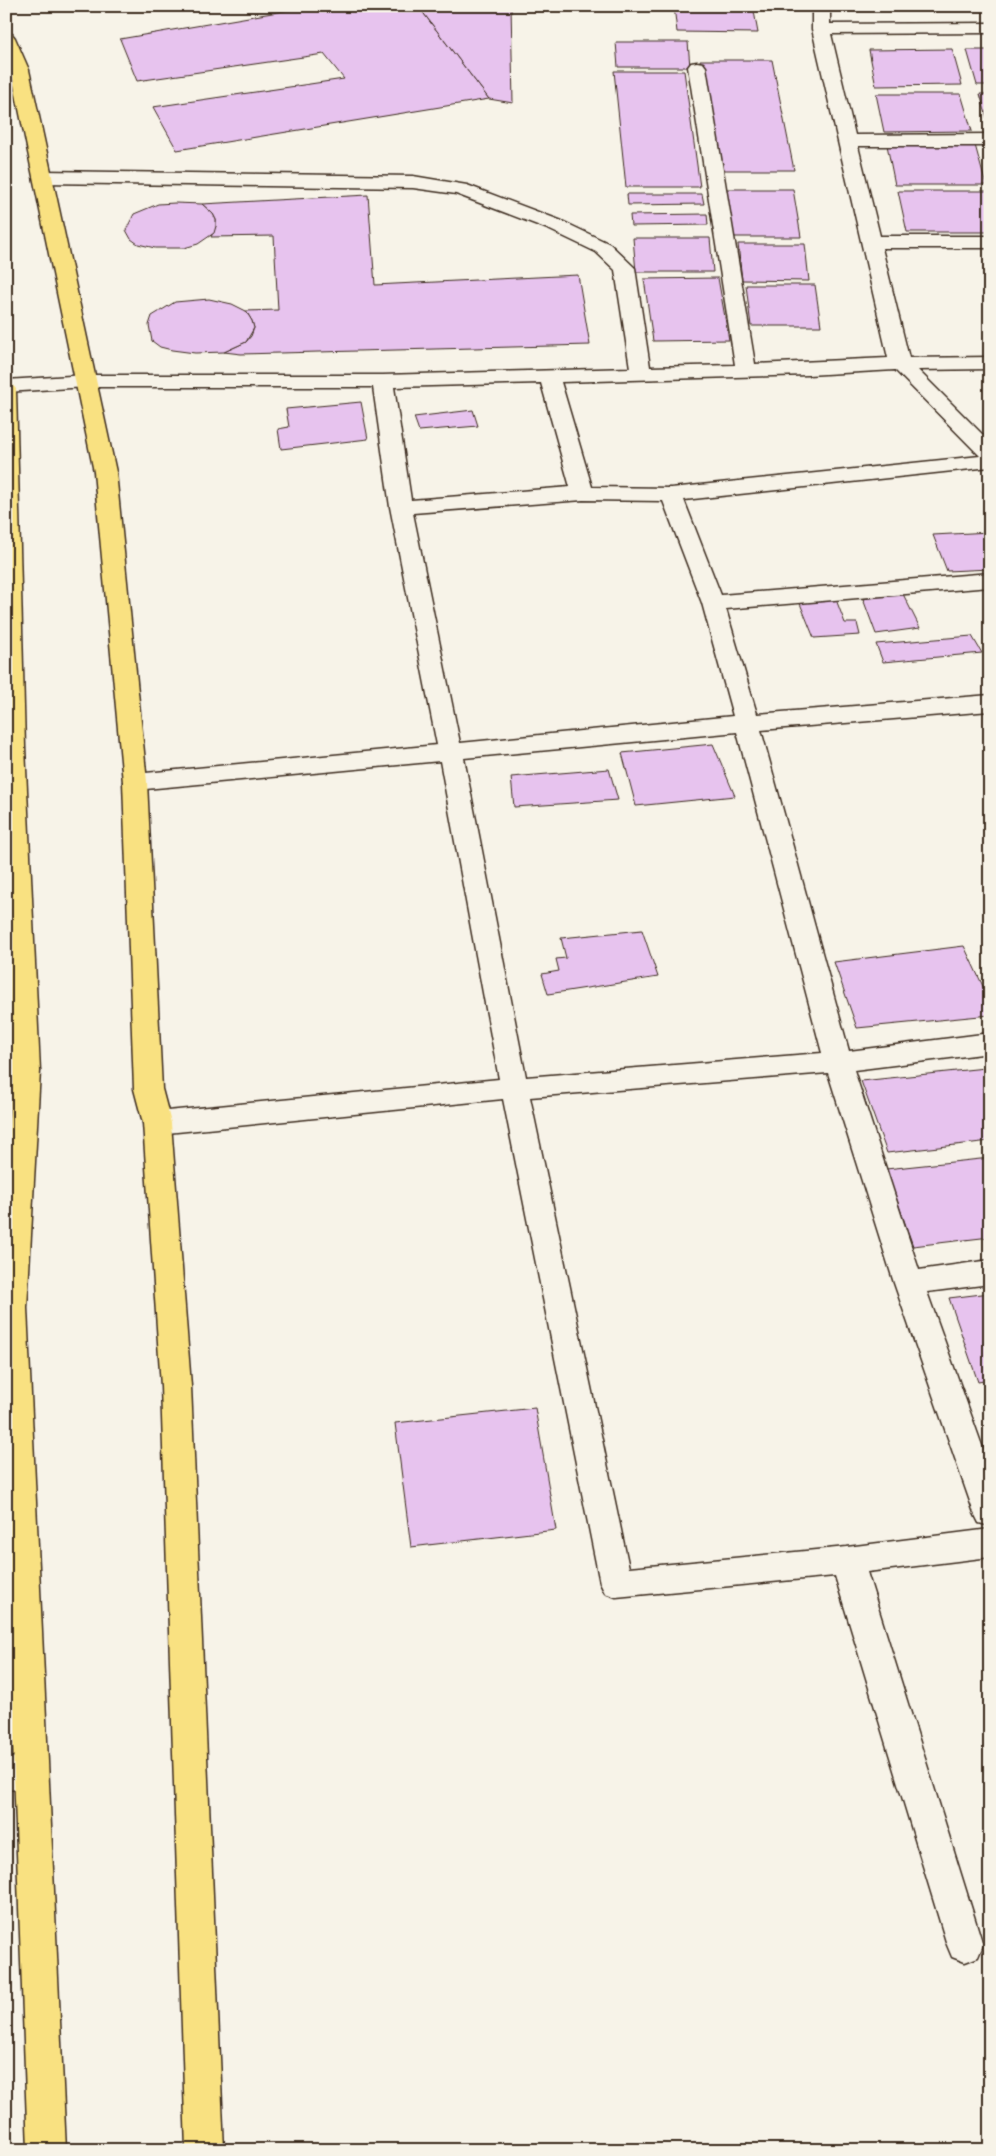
<svg xmlns="http://www.w3.org/2000/svg" width="996" height="2156" viewBox="0 0 996 2156" font-family="Dekko,sans-serif">
<style>
.building{fill:#e7c3ee;stroke:#3b2a1e}
.lines{fill:none;stroke-linecap:round;stroke-linejoin:round}
.minor-casing{stroke:#3b2a1e;stroke-width:3}
.highway-casing{stroke:#3b2a1e;stroke-width:3}
.minor{fill:#f7f3e8;fill-rule:evenodd}
.highway{fill:#f9e181;fill-rule:evenodd}
</style>
<rect width="100%" height="100%" fill="#f7f3e8"/>
<filter id="ink" filterUnits="userSpaceOnUse"><feTurbulence type="fractalNoise" baseFrequency=".02" numOctaves="2"/><feDisplacementMap in="SourceGraphic" scale="10" xChannelSelector="R" yChannelSelector="G"/><feConvolveMatrix kernelMatrix="1 2 1 2 8 2 1 2 1" color-interpolation-filters="sRGB"/></filter>
<g filter="url(#ink)">
<g class="building">
<path d="M313,6H418L489,99L177,150L153,107L344,79L324,54L137,81L120,39Z"/>
<path d="M418,6H511L513,103L489,99Z"/>
<path d="M674,6H753L758,33L677,32Z"/>
<path d="M616,42H688L690,67H618Z"/>
<path d="M952,49L962,85L876,86L869,50Z"/>
<path d="M967,50H990V85H977Z"/>
<path d="M700,60H772L794,170H718Z"/>
<path d="M614,71H684L700,187H626Z"/>
<path d="M876,94H961L972,131L884,132Z"/>
<path d="M980,94H990V128Z"/>
<path d="M887,145H975L986,185H895Z"/>
<path d="M726,189H793L801,237H732Z"/>
<path d="M898,191H988L990,232H907Z"/>
<path d="M627,194H702L704,204L628,205Z"/>
<path d="M368,195L375,285L578,275L590,345L241,354L224,352L246,342L251,336L254,328L252,321L246,311L278,310L274,236L211,237L216,226V220L213,214L202,204Z"/>
<path d="M175,203L202,204L213,214L216,220V226L214,233L198,244L184,248H155L138,244L131,239L126,230L134,214L158,204Z"/>
<path d="M707,214L708,225L631,226L630,215Z"/>
<path d="M633,238H710L713,272H636Z"/>
<path d="M738,244H805L809,281L742,280Z"/>
<path d="M718,278L729,340L653,341L644,279Z"/>
<path d="M746,285H815L821,326H751Z"/>
<path d="M209,299L232,304L246,311L252,321L254,328L246,342L224,352L195,353L172,350L160,347L152,341L149,325L152,316L175,302Z"/>
<path d="M361,402L368,439L281,449L278,429L289,427L286,409Z"/>
<path d="M473,410L478,426L419,431L414,417Z"/>
<path d="M990,532V569L947,571L933,535Z"/>
<path d="M901,590L920,628L876,634L863,599L883,596V592Z"/>
<path d="M835,597L845,623H857L860,635L814,638L799,601Z"/>
<path d="M972,636L982,653L883,662L876,644Z"/>
<path d="M713,744L735,796L636,806L622,753Z"/>
<path d="M609,769L618,800L514,807L511,777Z"/>
<path d="M642,930L658,977L548,994L542,974L559,971L556,959L566,958L561,938Z"/>
<path d="M964,946L990,1001V1015L857,1028L834,962Z"/>
<path d="M985,1068L990,1080V1141L887,1153L861,1081Z"/>
<path d="M990,1158V1237L913,1246L886,1169Z"/>
<path d="M990,1293V1380L978,1382L949,1298Z"/>
<path d="M535,1408L556,1530L411,1547L395,1423Z"/>
</g>
<g class="lines">
<g class="minor-casing">
<g id="minor">
<path d="M812,6H830V24L990,23V33L831,34L855,135L990,134V146H858L880,236H990V248H882L909,358L990,357V369L918,370L990,442V467L684,500L721,595L990,573V587L726,609L757,714L990,695V711L761,730L849,1051L990,1033V1053L854,1070L919,1270L990,1260V1284L927,1292L990,1468V1526L979,1523L974,1513L894,1283L828,1073L530,1097L629,1568L847,1547L990,1529V1557L867,1572L983,1945L978,1957L965,1962L952,1957L947,1945L835,1576L616,1597L605,1593L600,1583L503,1099L157,1134L147,1130L143,1123L147,1116L157,1112L499,1079L440,761L135,790L126,788L123,782L126,776L135,774L437,745L390,507L373,387H87L6,392V380L87,375H383L630,368L615,270L596,252L548,229L456,194L413,188L43,183L36,181L34,177L36,173L43,171L413,176L467,185L562,221L610,244L635,268L650,367L735,365L688,67L691,63L697,62L703,63L706,67L755,364L888,358L812,29ZM895,370L980,456L671,488L592,487L561,382L808,375ZM541,383L570,487L411,500L394,387ZM583,500L663,501L702,603L733,716L460,743L413,513ZM737,732L822,1053L526,1077L464,758Z"/>
<path d="M6,1061H26L36,1064L40,1071L36,1078L26,1081H6Z"/>
<path d="M31,1756L43,1761L48,1772L43,1783L31,1788L6,1790V1758Z"/>
</g>
</g>
<g class="highway-casing">
<g id="highway">
<path d="M6,33L12,34L15,38L29,70L116,472L147,782L162,1089L171,1123L191,1386L224,2150H186L161,1386L143,1123L134,1089L123,782L94,472L11,70L6,59Z"/>
<path d="M6,383L13,385L16,389L25,747L40,1071L27,1308L66,2150H28L6,1556V1165L12,1071L6,900Z"/>
</g>
</g>
<use href="#minor" class="minor"/>
<use href="#highway" class="highway"/>
</g>
</g>
<rect width="996" height="2156" fill="none" stroke="#f7f3e8" stroke-width="25"/>
<rect x="12" y="12" width="971" height="2131" fill="none" stroke="#3b2a1e" stroke-width="2" filter="url(#ink)"/>
</svg>
